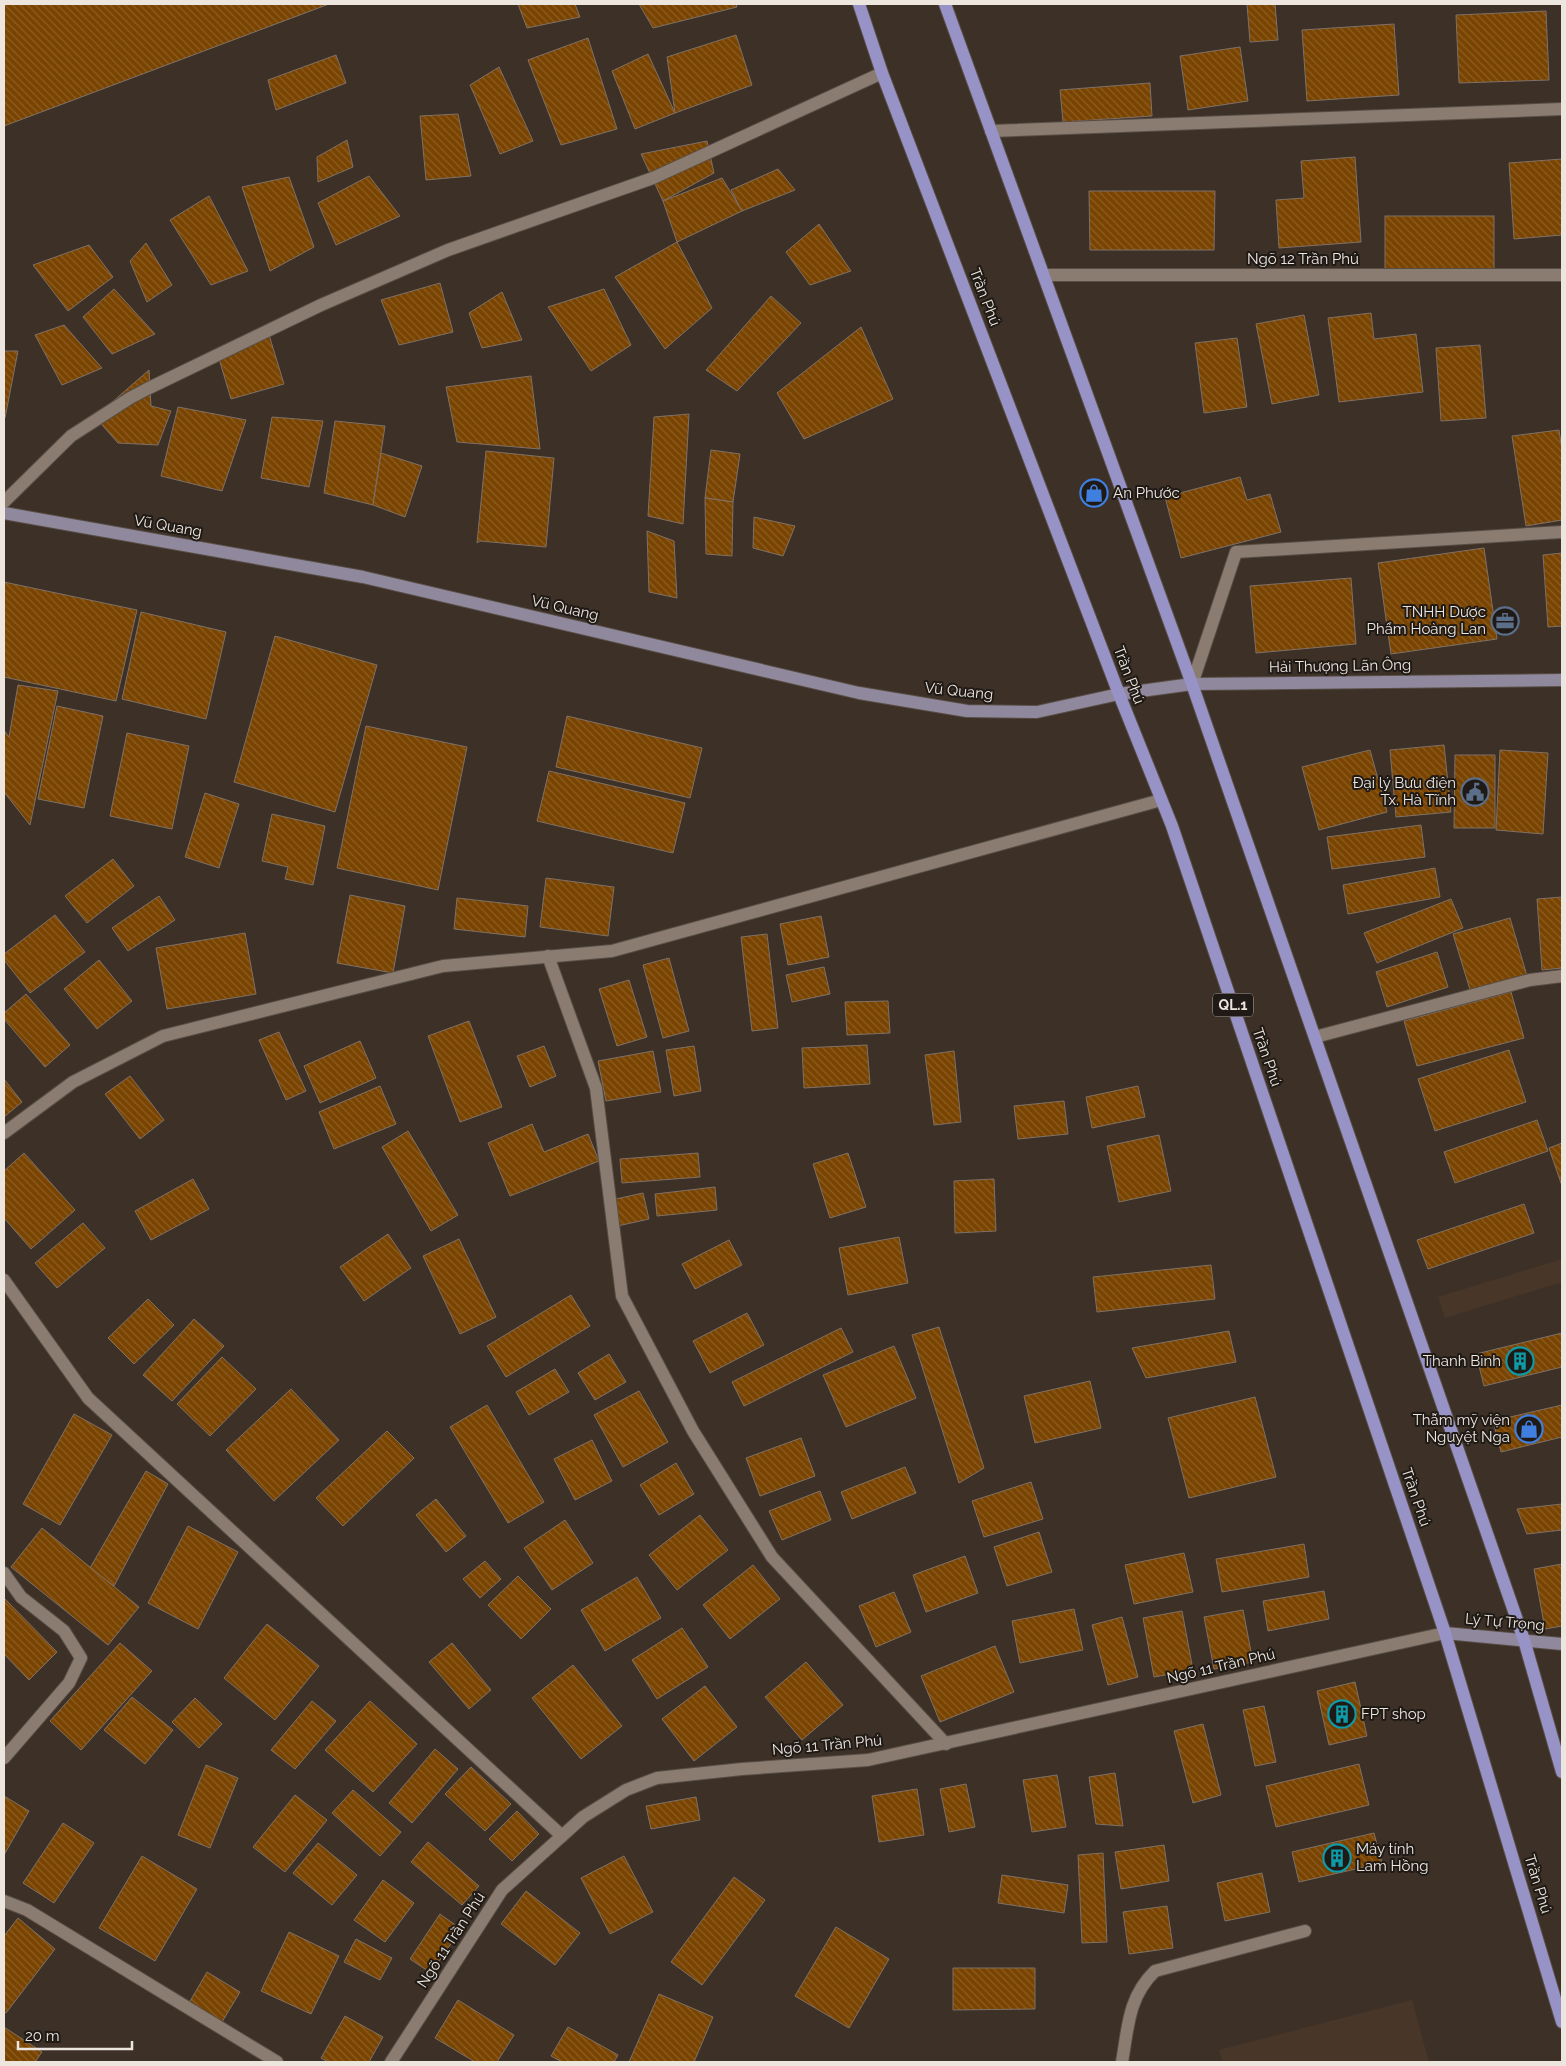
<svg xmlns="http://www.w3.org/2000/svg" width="1566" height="2066" viewBox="0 0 1566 2066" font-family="Raleway,sans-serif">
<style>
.built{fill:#483728}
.building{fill:url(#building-back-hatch);stroke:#7f7166}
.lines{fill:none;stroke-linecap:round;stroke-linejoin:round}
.lane-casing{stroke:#584e45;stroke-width:14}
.street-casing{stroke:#584e45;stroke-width:14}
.secondary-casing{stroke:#584e45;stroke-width:14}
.primary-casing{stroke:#584e45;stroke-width:14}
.lane{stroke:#8a7c71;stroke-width:12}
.street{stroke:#8a7c71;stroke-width:12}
.secondary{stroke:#90889c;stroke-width:12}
.primary{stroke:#9793c6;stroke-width:12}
.labels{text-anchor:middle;stroke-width:4;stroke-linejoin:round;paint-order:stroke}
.shield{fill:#1f1a15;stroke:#afa9a2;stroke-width:1}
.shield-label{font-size:14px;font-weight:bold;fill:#ede6df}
.street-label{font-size:15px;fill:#ede6df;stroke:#1f1a15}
.poi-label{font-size:15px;fill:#ede6df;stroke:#1f1a15;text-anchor:end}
</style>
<defs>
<pattern id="building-back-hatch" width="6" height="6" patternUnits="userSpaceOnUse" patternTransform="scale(1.25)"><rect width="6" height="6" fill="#794300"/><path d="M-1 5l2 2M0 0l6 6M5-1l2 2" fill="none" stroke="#8c5e25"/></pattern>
</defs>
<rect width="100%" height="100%" fill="#3c3027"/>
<g class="built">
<path d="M1562,1259V1282L1445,1318L1438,1297Z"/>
<path d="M1412,2000L1429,2062H1223L1219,2050Z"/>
</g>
<g class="building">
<path d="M4,4H329L4,126Z"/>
<path d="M518,4H575L580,17L527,28Z"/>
<path d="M639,4H736L737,7L653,28Z"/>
<path d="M1247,4H1275L1278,40L1250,42Z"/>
<path d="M1546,11L1549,80L1459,83L1456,15Z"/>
<path d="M1394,24L1399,95L1307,101L1302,30Z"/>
<path d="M736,35L752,85L675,113L667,57Z"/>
<path d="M588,38L617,129L561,145L528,60Z"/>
<path d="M1240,47L1248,101L1188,110L1180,56Z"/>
<path d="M648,54L675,113L635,129L612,71Z"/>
<path d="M336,55L346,83L276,110L268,80Z"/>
<path d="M499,67L533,141L500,154L470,85Z"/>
<path d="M1150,83L1152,116L1063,122L1060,90Z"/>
<path d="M458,114L471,176L426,180L420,116Z"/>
<path d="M347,140L353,167L318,182L317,157Z"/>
<path d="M707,141L714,173L663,201L641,154Z"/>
<path d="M1355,157L1361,242L1279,248L1276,200L1304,198L1301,161Z"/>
<path d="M1562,159V235L1514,239L1509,163Z"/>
<path d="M778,169L795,190L742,211L731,190Z"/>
<path d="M369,176L400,216L336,245L318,203Z"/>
<path d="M289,177L314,247L270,271L242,187Z"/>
<path d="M722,178L742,211L677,242L663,201Z"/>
<path d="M1089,191H1215L1214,250H1090Z"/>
<path d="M209,196L248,271L211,285L170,220Z"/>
<rect x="1385" y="216" width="109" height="54"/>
<path d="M819,224L851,271L810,285L786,252Z"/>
<path d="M677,242L712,308L665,349L615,277Z"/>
<path d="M146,243L172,285L147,302L130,261Z"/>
<path d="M89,245L113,277L68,311L33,265Z"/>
<path d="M440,283L453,332L399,345L381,300Z"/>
<path d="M114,289L155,334L112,354L83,317Z"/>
<path d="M604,289L631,345L591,371L548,307Z"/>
<path d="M502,292L522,340L482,348L469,313Z"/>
<path d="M771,296L801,323L737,391L706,370Z"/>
<path d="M1371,313L1374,339L1416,334L1423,392L1339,402L1328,318Z"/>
<path d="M1304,315L1319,395L1272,404L1256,324Z"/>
<path d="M64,325L102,368L62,385L35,335Z"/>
<path d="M266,325L284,384L231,399L217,352Z"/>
<path d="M861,327L893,399L804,439L777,393Z"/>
<path d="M1237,338L1247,407L1204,413L1195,343Z"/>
<path d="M1480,345L1486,418L1441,421L1436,348Z"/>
<path d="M4,351H18L5,418H4Z"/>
<path d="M149,370L151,406L171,411L158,445L118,443L95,417Z"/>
<path d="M531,376L540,449L457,442L446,387Z"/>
<path d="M178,407L246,420L222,491L161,476Z"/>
<path d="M689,414L683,524L648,516L654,417Z"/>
<path d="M272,417L323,421L309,487L261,478Z"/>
<path d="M335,421L385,426L373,505L324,493Z"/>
<path d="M1559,430L1562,450V520L1526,526L1512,436Z"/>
<path d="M711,450L740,454L733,502L705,498Z"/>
<path d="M486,451L554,458L546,547L480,541L477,543Z"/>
<path d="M381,453L422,466L405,517L373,505Z"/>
<path d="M1240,477L1247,500L1270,494L1281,532L1181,558L1165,497Z"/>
<path d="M705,498L733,502L732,556L706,554Z"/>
<path d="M754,517L795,526L783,556L753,548Z"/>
<path d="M647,531L674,541L677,598L649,592Z"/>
<path d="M1484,548L1497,639L1391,654L1378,563Z"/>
<path d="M1562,553V626L1548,627L1543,555Z"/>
<path d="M1351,578L1356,644L1256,653L1250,586Z"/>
<path d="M4,582L137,610L116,701L4,677Z"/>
<path d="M141,612L226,632L206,719L122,699Z"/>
<path d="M275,636L377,665L335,812L234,782Z"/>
<path d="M18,685L58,691L30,825L4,792V730L9,737Z"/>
<path d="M57,706L103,716L84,808L38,799Z"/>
<path d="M567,716L702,748L690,798L556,767Z"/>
<path d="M366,726L467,747L438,890L337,868Z"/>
<path d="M127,733L189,746L172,829L110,816Z"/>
<path d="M1444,745L1451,812L1396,817L1390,750Z"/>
<path d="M1370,750L1387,812L1319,830L1302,767Z"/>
<path d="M1500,750L1548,753L1543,834L1496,830Z"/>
<path d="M1455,755H1495V828H1454Z"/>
<path d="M549,771L685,803L673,853L537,821Z"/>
<path d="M205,793L239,804L219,868L185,857Z"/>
<path d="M272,814L325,826L313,885L285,879L288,867L262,861Z"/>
<path d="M1421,825L1425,857L1332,869L1327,837Z"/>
<path d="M113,859L134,886L87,923L65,896Z"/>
<path d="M1435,868L1440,897L1348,914L1343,885Z"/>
<path d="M546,878L614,887L608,936L540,927Z"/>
<path d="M350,895L405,906L393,973L337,963Z"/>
<path d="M159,896L175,920L128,951L112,928Z"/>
<path d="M1562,897V968L1542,970L1537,899Z"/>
<path d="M457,898L528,906L525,937L454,929Z"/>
<path d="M1451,899L1463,928L1377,963L1364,933Z"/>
<path d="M55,915L85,952L30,993L4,960V954Z"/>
<path d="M821,916L829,957L788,965L780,924Z"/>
<path d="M1510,918L1527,976L1471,993L1453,934Z"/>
<path d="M245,933L256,994L167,1009L156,948Z"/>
<path d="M767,934L778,1028L752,1031L741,937Z"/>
<path d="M1437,952L1448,987L1387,1007L1376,972Z"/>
<path d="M669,958L689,1031L663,1038L643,965Z"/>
<path d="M99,960L132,1001L97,1029L64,989Z"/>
<path d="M824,967L830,994L792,1002L786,975Z"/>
<path d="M629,980L647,1037L617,1046L599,989Z"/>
<path d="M1511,992L1524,1038L1417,1066L1404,1021Z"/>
<path d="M26,994L70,1045L45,1067L4,1019V1013Z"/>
<path d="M888,1001L890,1033L847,1035L845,1002Z"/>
<path d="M469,1021L502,1107L460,1122L428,1036Z"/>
<path d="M279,1032L306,1091L286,1100L259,1040Z"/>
<path d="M360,1041L376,1078L320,1103L304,1066Z"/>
<path d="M867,1045L870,1084L804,1088L802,1048Z"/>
<path d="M544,1046L556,1076L530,1087L517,1056Z"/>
<path d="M694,1046L701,1091L674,1096L666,1050Z"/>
<path d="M1509,1050L1526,1102L1435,1131L1418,1079Z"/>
<path d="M653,1051L661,1092L606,1101L598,1061Z"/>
<path d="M954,1051L961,1122L934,1125L925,1055Z"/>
<path d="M130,1076L164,1120L140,1139L105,1094Z"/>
<path d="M4,1079L22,1102L4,1117Z"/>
<path d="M380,1086L396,1124L334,1149L319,1112Z"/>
<path d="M1138,1086L1145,1117L1092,1128L1086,1097Z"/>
<path d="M1064,1101L1068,1134L1018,1139L1014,1106Z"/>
<path d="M1537,1120L1548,1151L1455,1183L1444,1152Z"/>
<path d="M532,1124L544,1152L588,1134L599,1161L510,1196L488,1143Z"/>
<path d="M408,1131L458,1215L431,1231L382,1147Z"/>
<path d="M1159,1135L1171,1191L1119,1202L1107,1146Z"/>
<path d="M1562,1143V1186L1549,1148Z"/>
<path d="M24,1153L75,1210L31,1249L4,1218V1171Z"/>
<path d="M698,1153L700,1177L622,1183L620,1159Z"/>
<path d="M848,1153L866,1207L830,1218L813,1164Z"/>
<path d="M193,1179L209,1209L151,1240L135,1211Z"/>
<path d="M994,1179L996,1231L955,1233L954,1181Z"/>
<path d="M715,1187L717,1210L657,1216L655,1194Z"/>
<path d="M643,1193L649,1219L613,1227L607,1201Z"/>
<path d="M1524,1204L1534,1233L1428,1269L1417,1240Z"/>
<path d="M83,1223L105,1248L57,1288L35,1263Z"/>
<path d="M388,1234L411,1268L364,1301L340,1267Z"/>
<path d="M899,1237L908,1283L848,1295L839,1248Z"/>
<path d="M459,1239L496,1317L460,1334L423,1256Z"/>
<path d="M729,1240L742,1265L695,1289L682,1264Z"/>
<path d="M1211,1265L1215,1299L1097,1312L1093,1277Z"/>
<path d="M571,1295L590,1326L506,1377L487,1346Z"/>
<path d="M148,1299L174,1325L134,1364L108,1338Z"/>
<path d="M747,1313L764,1345L710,1373L693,1341Z"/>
<path d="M194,1319L224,1346L172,1401L143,1375Z"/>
<path d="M939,1327L984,1468L959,1483L912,1335Z"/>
<path d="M841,1328L853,1352L744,1406L732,1382Z"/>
<path d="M1229,1331L1236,1362L1146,1378L1132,1348Z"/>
<path d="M1562,1333V1367L1484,1386L1476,1354Z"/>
<path d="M894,1346L916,1398L846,1427L823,1375Z"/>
<path d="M609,1354L626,1382L595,1400L578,1373Z"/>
<path d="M222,1357L256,1389L210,1436L177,1404Z"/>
<path d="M555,1369L569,1392L529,1415L516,1392Z"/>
<path d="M1090,1381L1101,1428L1035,1443L1024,1396Z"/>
<path d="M291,1389L339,1440L274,1501L226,1450Z"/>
<path d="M639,1391L668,1442L623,1467L594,1415Z"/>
<path d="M1255,1397L1276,1477L1189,1498L1168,1418Z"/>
<path d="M487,1405L544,1502L508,1523L450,1427Z"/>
<path d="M1562,1405V1437L1501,1452L1493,1421Z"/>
<path d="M74,1414L112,1435L60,1525L23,1504Z"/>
<path d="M387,1431L414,1458L343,1526L316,1498Z"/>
<path d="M801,1438L815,1476L760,1496L746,1458Z"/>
<path d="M592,1440L612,1481L575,1500L554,1459Z"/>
<path d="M676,1463L694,1494L659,1515L640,1485Z"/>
<path d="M905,1467L916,1493L852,1519L841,1492Z"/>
<path d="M146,1471L168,1484L114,1586L90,1568Z"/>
<path d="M1031,1482L1043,1519L984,1537L972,1501Z"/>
<path d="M820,1491L831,1520L782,1540L769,1511Z"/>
<path d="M436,1499L466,1536L446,1552L416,1515Z"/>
<path d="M1562,1504V1530L1527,1534L1517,1509Z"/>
<path d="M700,1515L728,1550L677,1590L649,1555Z"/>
<path d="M565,1520L593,1563L552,1590L524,1548Z"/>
<path d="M188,1526L238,1552L198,1629L148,1603Z"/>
<path d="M42,1528L139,1607L108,1645L11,1567Z"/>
<path d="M1039,1532L1052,1572L1007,1586L994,1547Z"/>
<path d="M1304,1544L1309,1577L1222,1592L1216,1559Z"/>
<path d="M1184,1553L1193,1592L1134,1604L1125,1565Z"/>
<path d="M965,1556L978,1593L926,1612L913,1575Z"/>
<path d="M485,1561L501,1579L480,1598L463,1579Z"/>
<path d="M1562,1564V1626L1545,1629L1534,1569Z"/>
<path d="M753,1565L780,1599L730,1639L703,1605Z"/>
<path d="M518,1576L551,1609L521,1639L488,1605Z"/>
<path d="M637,1577L661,1618L605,1651L581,1610Z"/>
<path d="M1324,1591L1329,1619L1268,1631L1263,1601Z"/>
<path d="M894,1592L911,1632L876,1647L859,1606Z"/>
<path d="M4,1598L57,1652L29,1680L4,1654Z"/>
<path d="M1074,1609L1083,1650L1020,1663L1012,1621Z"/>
<path d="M1243,1610L1253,1662L1214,1669L1204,1617Z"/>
<path d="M1182,1611L1193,1670L1154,1677L1143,1618Z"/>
<path d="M1122,1617L1138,1677L1108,1685L1092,1625Z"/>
<path d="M267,1624L319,1666L275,1720L224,1678Z"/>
<path d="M682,1628L708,1667L657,1699L632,1660Z"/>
<path d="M120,1643L152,1671L81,1750L50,1721Z"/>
<path d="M452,1643L491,1690L469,1709L429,1662Z"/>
<path d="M995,1646L1014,1692L940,1722L921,1676Z"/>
<path d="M806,1662L843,1705L802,1740L765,1697Z"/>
<path d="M573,1665L622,1726L581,1759L532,1698Z"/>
<path d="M1355,1682L1367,1736L1329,1745L1317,1691Z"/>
<path d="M705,1686L737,1727L694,1761L662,1719Z"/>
<path d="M132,1697L173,1730L145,1764L104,1730Z"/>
<path d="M195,1698L222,1724L199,1748L172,1722Z"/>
<path d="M312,1701L336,1721L295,1769L271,1750Z"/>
<path d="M370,1701L417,1744L373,1792L325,1750Z"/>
<path d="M1264,1706L1276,1762L1255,1766L1243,1710Z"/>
<path d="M1203,1724L1221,1795L1193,1803L1174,1731Z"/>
<path d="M435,1749L458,1769L412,1823L389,1803Z"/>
<path d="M1359,1764L1369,1805L1276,1827L1266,1786Z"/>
<path d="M206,1765L238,1778L210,1848L178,1835Z"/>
<path d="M471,1767L511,1804L485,1831L445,1794Z"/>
<path d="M1115,1773L1123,1826L1096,1824L1089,1777Z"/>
<path d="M1057,1775L1066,1827L1032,1832L1023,1780Z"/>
<path d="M966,1784L975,1827L949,1832L940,1789Z"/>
<path d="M917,1789L924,1835L879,1842L872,1796Z"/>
<path d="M353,1790L401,1832L380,1856L332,1813Z"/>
<path d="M295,1795L327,1820L285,1872L253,1847Z"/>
<path d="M4,1796L29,1811L4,1855Z"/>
<path d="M696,1797L700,1820L651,1829L646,1806Z"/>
<path d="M517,1811L539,1834L512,1861L489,1839Z"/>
<path d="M63,1823L94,1843L54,1903L23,1883Z"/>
<path d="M1374,1833L1382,1863L1299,1882L1292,1852Z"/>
<path d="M428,1842L479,1886L462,1905L411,1862Z"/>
<path d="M318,1843L357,1875L332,1905L293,1873Z"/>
<path d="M1164,1845L1169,1881L1121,1889L1115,1852Z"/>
<path d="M1103,1853L1107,1942L1082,1943L1078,1855Z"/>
<path d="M142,1856L197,1889L155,1961L99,1928Z"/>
<path d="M624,1856L653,1912L610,1934L581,1878Z"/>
<path d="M1262,1873L1270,1912L1225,1921L1217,1883Z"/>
<path d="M1002,1875L1068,1885L1064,1913L998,1903Z"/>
<path d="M734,1877L765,1900L702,1985L671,1962Z"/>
<path d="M383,1880L414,1903L385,1942L354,1920Z"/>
<path d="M526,1891L580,1933L555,1965L501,1924Z"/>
<path d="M1167,1906L1173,1948L1129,1954L1123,1912Z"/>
<path d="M440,1914L461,1929L431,1973L410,1959Z"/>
<path d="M18,1918L55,1949L6,2013L4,2011V1936Z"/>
<path d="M836,1927L889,1959L849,2028L795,1996Z"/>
<path d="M289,1932L339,1956L311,2014L261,1991Z"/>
<path d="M356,1939L392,1958L380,1980L344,1962Z"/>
<path d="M953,1968H1035V2009L953,2010Z"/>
<path d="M207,1972L240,1992L222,2022L189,2003Z"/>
<path d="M659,1994L713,2017L694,2062H629Z"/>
<path d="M458,2000L514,2035L497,2062H475L435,2038Z"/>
<path d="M345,2016L383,2037L369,2062H328L321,2058Z"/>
<path d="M4,2027L42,2052L35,2062H4Z"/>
<path d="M568,2027L618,2055L614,2062H562L551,2056Z"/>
</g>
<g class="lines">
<g class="lane-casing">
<g id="lane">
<path d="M4,502L71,436L130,398L147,389L321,305L448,250L653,178L882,73"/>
<path d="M1192,684L1236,552L1562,532"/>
<path d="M548,956L596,1088L622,1296L693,1431L772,1557L946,1744"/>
<path d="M4,1280L88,1398L562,1836"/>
<path d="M4,1901L27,1910L277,2062"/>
<path d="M391,2062L502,1890L583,1817L626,1790L657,1778L742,1769L868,1760L1445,1633"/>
<path d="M1122,2062C1128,2028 1128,1997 1155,1971L1305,1931"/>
</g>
</g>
<g class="street-casing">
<g id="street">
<path d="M991,131L1562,109"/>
<path d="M1044,275H1562"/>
<path d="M1315,1037L1530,980L1562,976"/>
<path d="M4,1133L73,1082L163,1036L443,966L612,951L1161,800"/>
<path d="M4,1573L21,1597L64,1631L81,1658L69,1683L4,1758"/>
</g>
</g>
<g class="secondary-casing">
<g id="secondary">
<path d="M4,513L363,577L859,693L967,711L1037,712L1119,694L1192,684L1562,680"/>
<path d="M1445,1633L1562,1644"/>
</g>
</g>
<g class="primary-casing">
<g id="primary">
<path d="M859,4L882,73L1119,694L1172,826L1445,1633L1562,2022"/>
<path d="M945,4L1192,684L1524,1640L1562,1772"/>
</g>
</g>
<use href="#lane" class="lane"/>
<use href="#street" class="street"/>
<use href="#secondary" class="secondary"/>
<use href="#primary" class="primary"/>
</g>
<defs>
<g id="shop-ring" transform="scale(1.4375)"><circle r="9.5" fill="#1f1a15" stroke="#3f7fe0" stroke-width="1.5"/><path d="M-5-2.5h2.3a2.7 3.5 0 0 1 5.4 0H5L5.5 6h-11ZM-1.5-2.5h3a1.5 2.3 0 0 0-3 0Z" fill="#3f7fe0"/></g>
<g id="office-ring" transform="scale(1.4375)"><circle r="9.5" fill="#1f1a15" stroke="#5c6f8a" stroke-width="1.5"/><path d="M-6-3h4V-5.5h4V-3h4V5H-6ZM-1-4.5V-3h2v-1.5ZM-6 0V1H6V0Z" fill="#5c6f8a"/></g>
<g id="civic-ring" transform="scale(1.4375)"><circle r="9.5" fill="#1f1a15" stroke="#5c6f8a" stroke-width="1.5"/><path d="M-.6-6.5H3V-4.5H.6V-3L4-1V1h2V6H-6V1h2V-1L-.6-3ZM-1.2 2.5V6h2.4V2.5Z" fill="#5c6f8a"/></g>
<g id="building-ring" transform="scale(1.4375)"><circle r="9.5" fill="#1f1a15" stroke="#0f9aa8" stroke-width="1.5"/><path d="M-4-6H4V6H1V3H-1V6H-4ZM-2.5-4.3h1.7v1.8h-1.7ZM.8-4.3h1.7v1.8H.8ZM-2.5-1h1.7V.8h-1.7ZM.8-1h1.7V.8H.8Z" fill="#0f9aa8"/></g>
</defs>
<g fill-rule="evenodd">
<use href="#shop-ring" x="1094" y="493"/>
<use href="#office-ring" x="1505" y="621"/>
<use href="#civic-ring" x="1475" y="792"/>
<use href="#building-ring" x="1520" y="1361"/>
<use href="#shop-ring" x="1529" y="1429"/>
<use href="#building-ring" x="1342" y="1714"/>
<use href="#building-ring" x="1337" y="1858"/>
</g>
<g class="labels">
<rect class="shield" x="1213" y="993.5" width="40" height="23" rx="4"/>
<g class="shield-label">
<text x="1233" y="1010">QL.1</text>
</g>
<g class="street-label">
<text x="1303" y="264">Ngõ 12 Trần Phú</text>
<text transform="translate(985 297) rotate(69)" y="5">Trần Phú</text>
<text transform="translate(168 526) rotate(10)" y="5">Vũ Quang</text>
<text transform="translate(565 608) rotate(13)" y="5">Vũ Quang</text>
<text transform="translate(1340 666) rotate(-1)" y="5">Hải Thượng Lãn Ông</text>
<text transform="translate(1129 675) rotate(69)" y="5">Trần Phú</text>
<text transform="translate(959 691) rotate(6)" y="5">Vũ Quang</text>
<text transform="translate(1267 1057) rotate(71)" y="5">Trần Phú</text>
<text transform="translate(1416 1497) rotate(71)" y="5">Trần Phú</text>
<text transform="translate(1505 1622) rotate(5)" y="5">Lý Tự Trọng</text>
<text transform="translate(1221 1666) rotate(-13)" y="5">Ngõ 11 Trần Phú</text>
<text transform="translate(827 1745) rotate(-5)" y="5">Ngõ 11 Trần Phú</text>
<text transform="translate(1538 1884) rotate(73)" y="5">Trần Phú</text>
<text transform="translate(451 1940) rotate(-57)" y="5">Ngõ 11 Trần Phú</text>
</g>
<g class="poi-label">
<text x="1113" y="498" text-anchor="start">An Phước</text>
<text x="1486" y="617">TNHH Dược<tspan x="1486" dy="17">Phẩm Hoàng Lan</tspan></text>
<text x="1456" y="788">Đại lý Bưu điện<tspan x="1456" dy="17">Tx. Hà Tĩnh</tspan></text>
<text x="1501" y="1366">Thanh Bình</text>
<text x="1510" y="1425">Thẫm mỹ viện<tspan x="1510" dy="17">Nguyệt Nga</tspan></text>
<text x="1361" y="1719" text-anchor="start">FPT shop</text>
<text x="1356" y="1854" text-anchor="start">Máy tính<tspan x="1356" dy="17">Lam Hồng</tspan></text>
</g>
</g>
<rect width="1566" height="2066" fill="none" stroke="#ede6df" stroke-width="10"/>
<path d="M18 2041v8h114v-8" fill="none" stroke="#ede6df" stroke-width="2.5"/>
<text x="25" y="2041" font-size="15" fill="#ede6df" stroke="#1f1a15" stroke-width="4" paint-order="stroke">20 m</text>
</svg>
